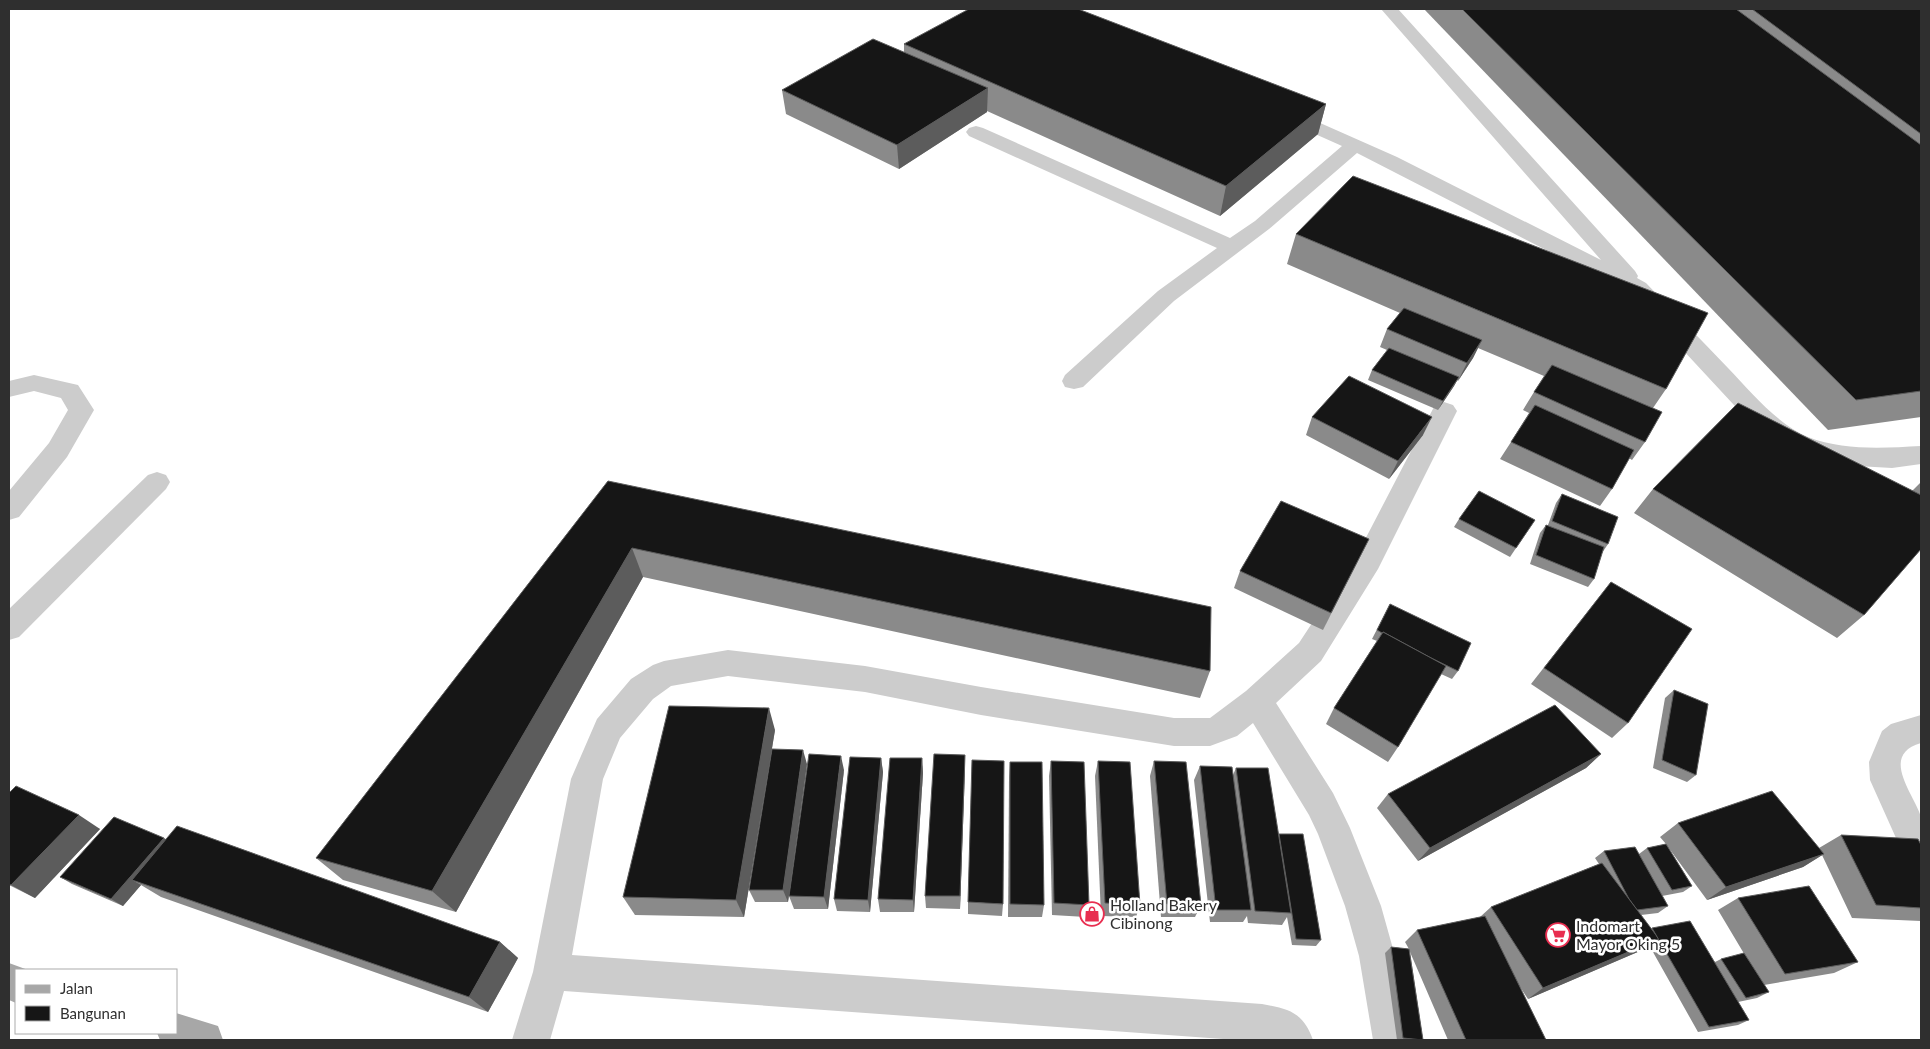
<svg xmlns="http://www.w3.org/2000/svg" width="1930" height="1049" viewBox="0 0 1930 1049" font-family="Lato,sans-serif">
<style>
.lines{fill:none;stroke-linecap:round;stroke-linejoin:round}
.minor{fill:#ccc;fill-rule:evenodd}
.major{fill:#a7a7a7;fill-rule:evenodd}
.wall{fill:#8a8a8a}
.shaded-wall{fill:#5c5c5c}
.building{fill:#161616;stroke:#5c5c5c}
.labels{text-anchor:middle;stroke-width:5;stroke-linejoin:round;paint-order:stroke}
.near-poi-label{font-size:16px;fill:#2f2f2f;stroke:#fff;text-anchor:start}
</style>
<rect width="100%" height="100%" fill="#fff"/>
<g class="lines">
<g class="minor">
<path d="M1381,9H1398L1635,271L1638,276L1637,278L1646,283C1673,311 1701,340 1728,368C1750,391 1778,425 1808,437C1844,451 1884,448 1921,446V464L1892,468L1840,465L1793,452L1778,445L1746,418L1630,293L1357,153L1269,229L1174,301L1083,387L1074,389L1065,387L1062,381L1065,375L1158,291L1217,248L969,136L966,132L969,128L976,126L983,128L1230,238L1255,221L1342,146L1277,117L1275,113L1277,109L1284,107L1397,157L1601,260Z"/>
<path d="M34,375L78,385L94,410L67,457L19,517L9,520V491L49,443L68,410L61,398L34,391L9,397V381Z"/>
<path d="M1444,402L1453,405L1457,411L1378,569L1321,661L1276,703L1333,793L1350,828L1381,906L1395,956L1411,1040H1373L1359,956L1345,906L1318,834L1309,815L1253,723L1237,736L1210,746H1174L981,715L865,692L728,676L671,686L653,699L620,738L603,779L572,955L1262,1004C1289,1009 1303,1012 1313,1040H1237L564,991L550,1040H512L533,972L571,779L597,719L631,679L653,665L664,661L728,650L865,666L981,687L1174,718H1210L1246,691L1299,643L1358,553L1435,405Z"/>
<path d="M157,472L166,475L170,482L166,489L19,637L9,640V609L148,475Z"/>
<path d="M1921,715V743C1879,755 1914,794 1921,817C1924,828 1922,860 1921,872L1909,867L1870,780L1869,762L1882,731L1891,724Z"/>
</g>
<g class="major">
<path d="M9,963L28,970H16V1003L9,1000Z"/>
<path d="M176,1013L218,1026L223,1040H160L157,1033H176Z"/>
</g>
</g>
<g class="wall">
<path d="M1424,9H1921V417L1828,430Z"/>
<path d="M904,44L1326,104L1318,134L1220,216L987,111V112L899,169L786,114L782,90L904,53Z"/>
<path d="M1296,234L1666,389L1653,408L1645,442L1632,460L1629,458L1612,489L1600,506L1500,459L1511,442L1529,413L1523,410L1534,392L1544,376L1478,348L1473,358L1458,381L1457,380L1454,386L1438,410L1368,380L1372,370L1387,350L1380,347L1387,329L1400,313L1287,264Z"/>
<path d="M1312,417L1423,435L1389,479L1306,435Z"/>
<path d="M608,481L1210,671L1200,698L643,577L456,912L343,880L316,858Z"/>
<path d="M1921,482V549L1864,615L1837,638L1634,513L1653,489L1912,491Z"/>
<path d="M1562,494L1608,544L1602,553L1594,579L1588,587L1530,564L1540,533L1546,525H1548L1556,503Z"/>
<path d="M1459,519L1535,520L1510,557L1454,527Z"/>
<path d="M1369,539L1323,630L1234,588L1240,571Z"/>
<path d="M1611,582L1628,723L1612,738L1531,684Z"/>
<path d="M1390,604L1458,671L1452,679L1441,674L1398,747L1388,762L1326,724L1334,708L1377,641L1372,639Z"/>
<path d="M1674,690L1696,775L1687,782L1653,768L1665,698Z"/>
<path d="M775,730L744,917L635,915L623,897Z"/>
<path d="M1601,754L1586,768L1418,861L1377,808L1388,794Z"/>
<path d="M965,755L960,909L926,908L925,896Z"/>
<path d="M881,758L883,772L870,912L837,911L834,899Z"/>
<path d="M922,758L923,773L914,912H880L878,899Z"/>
<path d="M1051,761L1089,905L1086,917L1052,915L1049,776Z"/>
<path d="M1098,761L1140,905L1136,917L1101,916L1095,776Z"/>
<path d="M1154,761L1201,905L1195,917H1161L1150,776Z"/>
<path d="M1010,762L1044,905L1042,917H1008L1009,777Z"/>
<path d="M807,764L788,902H755L749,890Z"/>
<path d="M1200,766L1233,775L1236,768L1278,835L1279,834L1321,940L1316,946L1292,945L1287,917L1282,925L1248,923L1247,916L1243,922H1210L1194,780Z"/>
<path d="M844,770L828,909H794L789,896Z"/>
<path d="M9,793L100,829L35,898L9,885Z"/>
<path d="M1678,823L1819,848L1841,835L1921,845V921L1852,918L1822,855L1803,867L1707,900L1668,847L1692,886L1683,892L1662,896L1668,906L1658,913L1641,915L1651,929L1652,928L1715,962L1721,959L1749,962L1718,910L1738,898L1858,962L1834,973L1764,985L1769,992L1757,998L1738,1002L1749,1020L1738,1025L1698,1032L1649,945L1640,951L1528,999L1518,984L1546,1040H1448L1410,952L1423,1040H1397L1385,953L1391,947L1409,949L1405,942L1417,930L1480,917L1491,907L1599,864L1595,858L1604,851L1639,854L1647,848L1666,844L1660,837Z"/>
<path d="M166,839L500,942L518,958L488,1012L161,897L141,885L123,906L72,884L60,877Z"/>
<path d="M968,902L1003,904L1002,916L968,914Z"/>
</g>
<g class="shaded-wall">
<path d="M988,88L987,112L899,169L897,145Z"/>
<path d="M1326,104L1318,134L1220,216L1226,186Z"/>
<path d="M1482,340L1473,358L1458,381L1467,363Z"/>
<path d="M1459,377L1454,386L1438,410L1443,401Z"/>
<path d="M1432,417L1423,435L1389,479L1398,461Z"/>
<path d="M632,548L643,577L456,912L432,891Z"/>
<path d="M769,708L775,730L744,917L736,900Z"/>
<path d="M803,750L807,764L788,902L783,890Z"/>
<path d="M1601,754L1586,768L1418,861L1430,848Z"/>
<path d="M965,755V770L960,909V896Z"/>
<path d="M841,756L844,770L828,909L824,897Z"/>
<path d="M881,758L883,772L870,912L868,900Z"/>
<path d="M922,758L923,773L914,912L913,900Z"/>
<path d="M79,815L100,829L35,898L11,885Z"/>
<path d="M164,838L175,845L132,880L141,885L123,906L111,899Z"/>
<path d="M1824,854L1803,867L1707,900L1726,887Z"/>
<path d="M1659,939L1640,951L1528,999L1543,988Z"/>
<path d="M500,942L518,958L488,1012L469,997Z"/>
</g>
<g class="building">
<path d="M969,9H1078L1326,104L1226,186L904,44Z"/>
<path d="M1462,9H1736L1921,145V391L1856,400Z"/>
<path d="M1752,9H1921V134Z"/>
<path d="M873,39L988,88L897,145L782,90Z"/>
<path d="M1353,176L1708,313L1666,389L1296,234Z"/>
<path d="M1404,308L1482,340L1467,363L1387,329Z"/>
<path d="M1389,348L1459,377L1443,401L1372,370Z"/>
<path d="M1552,365L1662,412L1645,442L1534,392Z"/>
<path d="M1349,376L1432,417L1398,461L1312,417Z"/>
<path d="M1738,403L1921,495V549L1864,615L1653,489Z"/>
<path d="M1535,405L1634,450L1612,489L1511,442Z"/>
<path d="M608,481L1211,607L1210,671L632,548L432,891L316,858Z"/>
<path d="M1479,491L1535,520L1516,548L1459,519Z"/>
<path d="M1562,494L1618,517L1608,544L1552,521Z"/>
<path d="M1281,501L1369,539L1331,613L1240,571Z"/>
<path d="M1546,525L1604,547L1594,579L1536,555Z"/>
<path d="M1611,582L1692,629L1628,723L1544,668Z"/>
<path d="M1390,604L1471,643L1458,671L1431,658L1383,632L1382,633L1377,630Z"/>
<path d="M1383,632L1446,666L1398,747L1334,708Z"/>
<path d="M1674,690L1708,704L1696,775L1662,760Z"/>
<path d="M1555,705L1601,754L1430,848L1388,794Z"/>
<path d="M669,706L769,708L736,900L623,897Z"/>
<path d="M772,749L803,750L783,890H749Z"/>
<path d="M809,754L841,756L824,897L789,896Z"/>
<path d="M934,754L965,755L960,896H925Z"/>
<path d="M850,757L881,758L868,900L834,899Z"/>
<path d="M890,758H922L913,900L878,899Z"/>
<path d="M972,760L1004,761L1003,904L968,902Z"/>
<path d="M1051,761L1084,762L1089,905L1054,903Z"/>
<path d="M1098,761L1130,762L1140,905L1105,903Z"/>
<path d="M1154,761L1186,762L1201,905L1167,904Z"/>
<path d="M1010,762H1042L1044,905L1010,904Z"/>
<path d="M1200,766L1232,767L1251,910H1216Z"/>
<path d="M1236,768H1268L1291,913L1255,911Z"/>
<path d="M16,786L79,815L11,885L9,884V793Z"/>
<path d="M1772,791L1824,854L1726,887L1678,823Z"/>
<path d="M114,817L164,838L111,899L60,877Z"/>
<path d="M177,826L500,942L469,997L132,880Z"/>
<path d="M1279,834H1303L1321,940L1296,939Z"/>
<path d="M1841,835L1918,839L1921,845V908L1876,905Z"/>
<path d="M1666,844L1692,886L1672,890L1647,848Z"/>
<path d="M1635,847L1668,906L1637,910L1629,899L1604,851Z"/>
<path d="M1602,863L1659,939L1543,988L1491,907Z"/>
<path d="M1809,886L1858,962L1785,974L1738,898Z"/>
<path d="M1485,916L1546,1040H1466L1417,930Z"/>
<path d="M1690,921L1749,1020L1709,1027L1652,928Z"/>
<path d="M1391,947L1409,949L1423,1040L1403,1038Z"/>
<path d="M1744,953L1769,992L1746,998L1721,959Z"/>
</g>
<defs>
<g id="shop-ring" transform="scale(1.25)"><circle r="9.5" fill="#fff" stroke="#e82e50" stroke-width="1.5"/><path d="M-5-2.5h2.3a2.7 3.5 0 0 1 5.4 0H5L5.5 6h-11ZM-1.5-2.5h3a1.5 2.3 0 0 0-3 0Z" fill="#e82e50"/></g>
<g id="supermarket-ring" transform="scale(1.25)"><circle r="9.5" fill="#fff" stroke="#e82e50" stroke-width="1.5"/><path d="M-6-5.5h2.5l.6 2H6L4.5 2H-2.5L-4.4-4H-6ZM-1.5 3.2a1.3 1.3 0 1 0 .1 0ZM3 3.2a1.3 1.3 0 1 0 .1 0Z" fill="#e82e50"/></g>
</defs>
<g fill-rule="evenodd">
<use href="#shop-ring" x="1092" y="914"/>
<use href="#supermarket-ring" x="1558" y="935"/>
</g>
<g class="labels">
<g class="near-poi-label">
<text x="1110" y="911">Holland Bakery<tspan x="1110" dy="18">Cibinong</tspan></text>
<text x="1576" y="932">Indomart<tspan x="1576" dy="18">Mayor Oking 5</tspan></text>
</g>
</g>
<rect width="1930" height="1049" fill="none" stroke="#2f2f2f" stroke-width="20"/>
<rect x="15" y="969" width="162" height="65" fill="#ffffff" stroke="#acacac"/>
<rect x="25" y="985" width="25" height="8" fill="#a7a7a7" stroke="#acacac"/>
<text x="60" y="994" font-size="15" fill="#2f2f2f">Jalan</text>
<rect x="25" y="1006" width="25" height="15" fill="#161616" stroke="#acacac"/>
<text x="60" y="1019" font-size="15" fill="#2f2f2f">Bangunan</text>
</svg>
